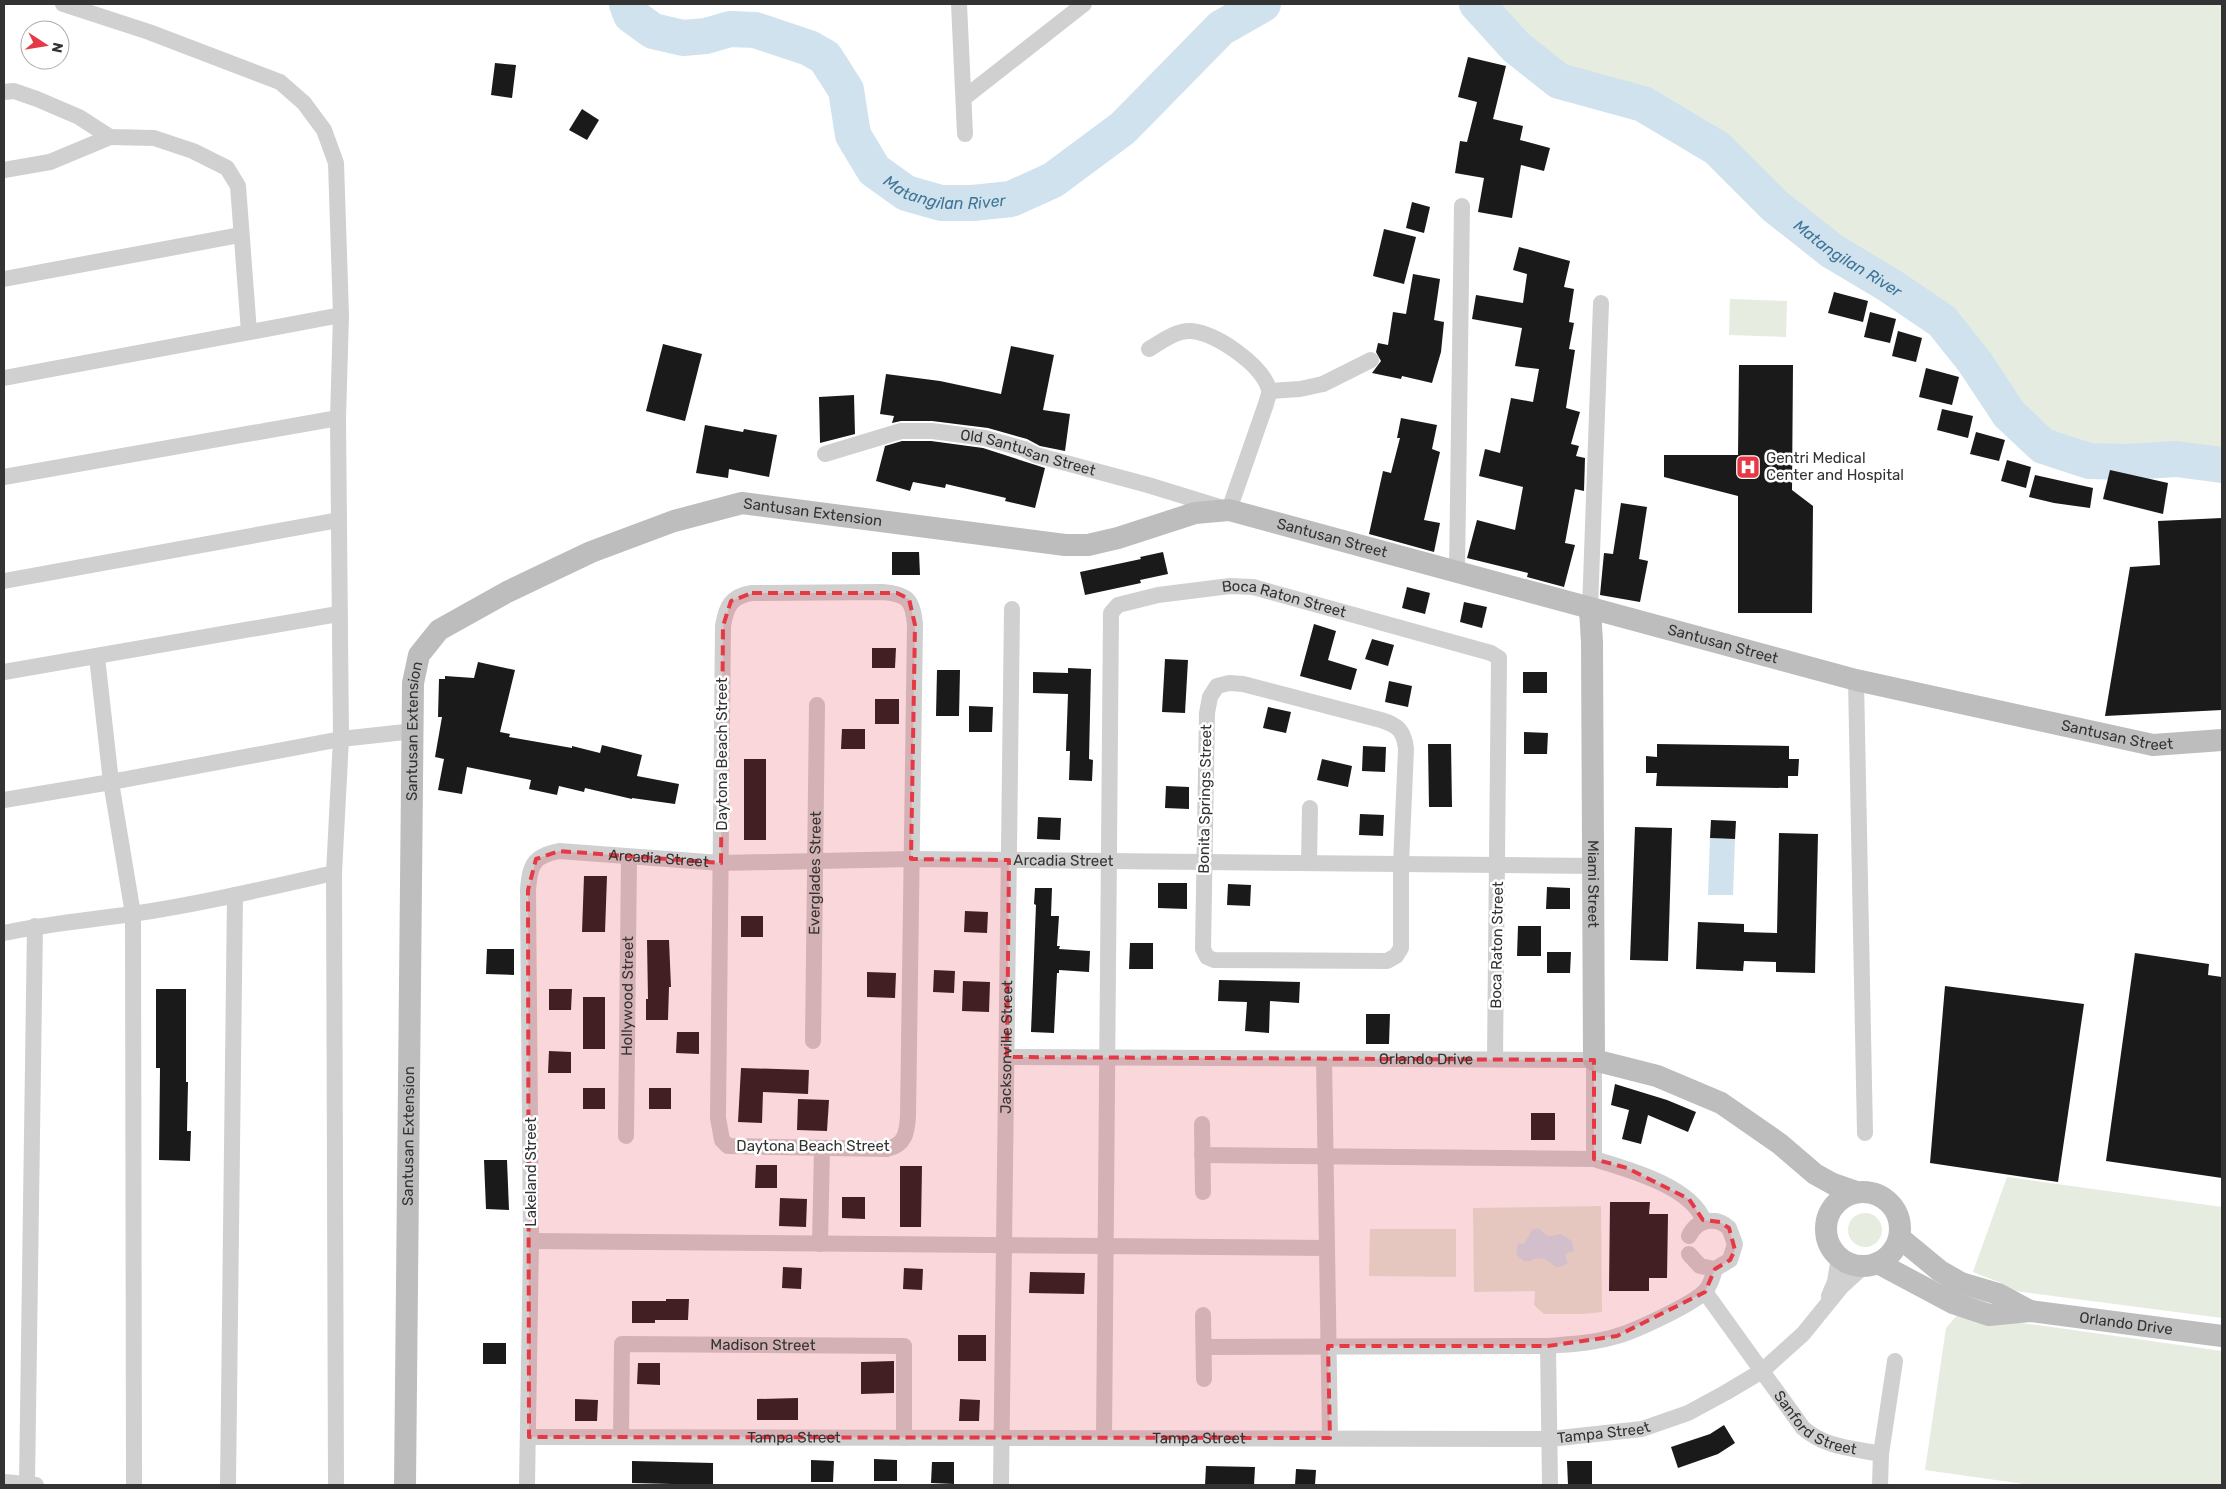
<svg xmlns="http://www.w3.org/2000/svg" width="2226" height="1489" viewBox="0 0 2226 1489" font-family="Rubik,sans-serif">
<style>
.green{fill:#e6ecdf}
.water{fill:#cfe2ee}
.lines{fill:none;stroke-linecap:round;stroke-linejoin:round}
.river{stroke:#cfe2ee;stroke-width:36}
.building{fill:#1a1a1a}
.street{stroke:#d0d0d0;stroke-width:16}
.secondary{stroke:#bdbdbd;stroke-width:22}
.marked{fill:#e63946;fill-opacity:0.2;stroke:#e63946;stroke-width:4;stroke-dasharray:10 6;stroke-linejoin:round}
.labels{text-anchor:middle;stroke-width:5;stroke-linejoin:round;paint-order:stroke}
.street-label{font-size:15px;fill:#333;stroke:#fff}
.poi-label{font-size:15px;fill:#333;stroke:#fff;text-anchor:start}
.water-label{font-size:16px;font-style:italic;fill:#3f7597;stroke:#fff}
</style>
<rect width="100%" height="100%" fill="#fff"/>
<g class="green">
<path d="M1477,4H2222V465L2176,459L2128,462L2089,461L2043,446L2009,414L1974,361L1942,321L1832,251L1717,148L1643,104L1559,81Z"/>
<path d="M1730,299L1787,301L1786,337L1729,335Z"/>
<path d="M2007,1177L2222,1207V1318L2008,1290L2001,1283L1973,1272Z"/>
<path d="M1601,1206L1602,1312L1583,1314H1544L1534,1305L1535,1291L1474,1292L1473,1208Z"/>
<circle cx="1865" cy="1230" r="17"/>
<path d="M1370,1229H1456V1277L1369,1276Z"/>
<path d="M1958,1314L2222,1351V1485H2031L1925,1470L1946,1328Z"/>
</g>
<g class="water">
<path d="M1710,838L1735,839L1733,895H1708Z"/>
<path d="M1538,1228C1542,1230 1545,1236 1550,1236C1553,1236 1557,1234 1561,1234L1572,1241L1574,1252H1570L1566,1254V1259L1568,1263C1552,1273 1555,1262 1544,1259C1531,1255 1529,1270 1516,1254L1518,1243L1524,1244L1532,1230Z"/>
</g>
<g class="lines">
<g class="river">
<path id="s1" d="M627,4L631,15L653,31L683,38L706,36L730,29L755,30L809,48L825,57L846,90L853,135L874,170L906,193L941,203H973L1011,199L1053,180L1123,128L1221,28L1263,4"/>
<path id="s2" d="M1477,4L1516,47L1559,81L1643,104L1717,148L1775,206L1832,251L1889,285L1942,321L1974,361L2009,414L2043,446L2089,461L2128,462L2176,459L2222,465"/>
</g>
</g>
<g class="building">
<path d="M1468,57L1506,66L1493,119L1523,126L1520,140L1550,148L1544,171L1521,165L1512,218L1478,212L1484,178L1455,173L1460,141L1467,142L1477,102L1458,97Z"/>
<path d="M495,63L516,65L512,98L491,95Z"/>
<path d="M582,109L599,120L587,140L569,130Z"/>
<path d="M1412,202L1430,207L1424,233L1406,228Z"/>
<path d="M1384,229L1416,237L1404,284L1373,276Z"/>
<path d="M1519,247L1570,261L1564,287L1574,289L1569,322L1574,323L1569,349L1575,350L1566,408L1580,412L1571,444L1579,446L1576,456L1585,458L1584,491L1575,489L1565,543L1575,545L1564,587L1527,577L1528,573L1467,558L1477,520L1515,530L1523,487L1479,476L1485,449L1500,453L1511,398L1533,402L1539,369L1515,366L1522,328L1472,319L1476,295L1523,303L1527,274L1513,270Z"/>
<path d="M1413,274L1440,279L1434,320L1444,322L1441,352L1432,383L1402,376L1401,379L1372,373L1381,361L1376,352L1378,343L1388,345L1393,312L1406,314Z"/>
<path d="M1834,292L1868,301L1863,322L1828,313Z"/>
<path d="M1870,312L1896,319L1890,343L1864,337Z"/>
<path d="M1898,331L1922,338L1916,362L1892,356Z"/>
<path d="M663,344L702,354L685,421L646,411Z"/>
<path d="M1011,346L1054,355L1043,410L1070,414L1065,451L1040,446L1027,439L988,428L932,421H901L892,423L894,416L880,414L886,374L940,381L1001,394Z"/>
<path d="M1739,365H1793L1792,490L1813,506L1812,613H1738V496L1664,477V455H1738Z"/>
<path d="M1926,368L1959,377L1952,405L1919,397Z"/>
<path d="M854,395L855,434L820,443L819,397Z"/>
<path d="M1942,409L1973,416L1968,438L1937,430Z"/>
<path d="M1401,418L1437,425L1432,449L1440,452L1424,520L1440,523L1434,552L1369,534L1383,471L1391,473L1400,438H1397Z"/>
<path d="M705,425L743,432L744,429L777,435L769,477L729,469L728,478L696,473Z"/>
<path d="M1976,432L2005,440L1999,461L1970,454Z"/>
<path d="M902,441H931L983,448L1045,468L1035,508L1005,501L1006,498L946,484L945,488L913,482L910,491L876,481L885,446Z"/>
<path d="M2007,460L2031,467L2026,488L2001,481Z"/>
<path d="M2110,470L2168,483L2163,514L2103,499Z"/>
<path d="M2035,475L2093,488L2090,508L2054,503L2029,497Z"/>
<path d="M1621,503L1647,507L1639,559L1648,561L1640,602L1600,595L1604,553L1613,554Z"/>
<path d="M2222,518V710L2105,716L2130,567L2160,565L2158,521Z"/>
<path d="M892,552H919L920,575H892Z"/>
<path d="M1163,552L1168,574L1140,580L1141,583L1085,595L1080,572L1141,559L1140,557Z"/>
<path d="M1407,587L1430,593L1425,614L1402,608Z"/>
<path d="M1464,602L1487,607L1482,628L1460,622Z"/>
<path d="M1314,624L1336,631L1328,660L1357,669L1351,690L1300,676Z"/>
<path d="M1372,639L1394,645L1388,666L1365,659Z"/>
<path d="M872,648H896L895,668H872Z"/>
<path d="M1165,659L1188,660L1185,713L1162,712Z"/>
<path d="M478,662L515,670L500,732L510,734L509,737L572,748V746L600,753L602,745L642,755L637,776L679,784L675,804L632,798V799L585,788L584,792L559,786L557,795L529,789L531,780L467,767L462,794L438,790L444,759L435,757L442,717H438L439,679H445V676L474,678Z"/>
<path d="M1068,668L1091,669L1089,759L1093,760L1092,781L1069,780L1070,751H1066L1068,694L1033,693V672L1068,673Z"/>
<path d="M937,670H960L959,716H936Z"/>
<rect x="1523" y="672" width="24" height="21"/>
<path d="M1389,681L1412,686L1408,707L1385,702Z"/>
<rect x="875" y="699" width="24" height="25"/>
<path d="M969,706L993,707L992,732H969Z"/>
<path d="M1268,707L1291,712L1286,733L1263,728Z"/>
<path d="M842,729H865V749H841Z"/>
<path d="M1524,732L1548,733L1547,754H1524Z"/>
<path d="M1428,744H1451L1452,807H1429Z"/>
<path d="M1657,744L1789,746V759H1799L1798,776H1788V788L1656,786L1657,773H1646V756L1657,757Z"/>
<path d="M1363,746L1386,747L1385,772L1362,771Z"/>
<rect x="744" y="759" width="22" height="81"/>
<path d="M1322,759L1352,766L1348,787L1317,780Z"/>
<path d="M1166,786L1189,787V809L1165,808Z"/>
<path d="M1360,814L1384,815L1383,836L1359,835Z"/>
<path d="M1038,817L1061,818L1060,840L1037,839Z"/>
<path d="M1711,820L1736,821L1735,839L1710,838Z"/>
<path d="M1635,827L1672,828L1668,961L1630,960Z"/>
<path d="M1779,833L1818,834L1815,973L1776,972V962L1744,961L1743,971L1696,969L1698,922L1744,924V932L1777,933Z"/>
<path d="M584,876H607L605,932H582Z"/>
<path d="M1158,883H1187V909L1158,908Z"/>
<path d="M1228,884L1251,885L1250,906L1227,905Z"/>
<path d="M1547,887L1570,888V909H1546Z"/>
<path d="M1035,888H1052L1051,916H1059L1057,946H1060L1059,949L1090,951L1089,972L1059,970V973H1057L1054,1033L1031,1032L1036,905L1034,904Z"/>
<path d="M965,911L988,912L987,933L964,932Z"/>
<rect x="741" y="916" width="22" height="21"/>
<path d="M1518,926H1541V956H1517Z"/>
<path d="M647,940H669L671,987H669L668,1020H646V999H648Z"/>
<path d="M1130,943H1153V969H1129Z"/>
<path d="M487,949H514V975L486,974Z"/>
<path d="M1547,952H1571L1570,973H1547Z"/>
<path d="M2135,953L2209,964L2208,975L2222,977V1178L2106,1161Z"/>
<path d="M934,970L955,971L954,993L933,992Z"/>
<path d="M867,972L896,973L895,998L867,997Z"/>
<path d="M1219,980L1300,982L1299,1003L1270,1001L1269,1033L1245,1031L1247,1002L1218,1001Z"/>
<path d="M963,981L990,982L989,1012L962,1011Z"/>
<path d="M1945,986L2084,1004L2058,1182L1930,1163Z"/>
<path d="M156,989H186V1082H188L187,1131H191L190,1161L159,1160L160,1068H156Z"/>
<path d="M549,989H572L571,1010H549Z"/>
<rect x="583" y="997" width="22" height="52"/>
<path d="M1366,1014H1390L1389,1044H1366Z"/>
<path d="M677,1032H699V1054L676,1053Z"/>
<path d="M549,1051L571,1052V1073H548Z"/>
<path d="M741,1068L809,1070L808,1094L763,1092L762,1123L738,1122Z"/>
<path d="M1615,1084L1667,1100L1696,1112L1688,1132L1648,1115L1641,1144L1622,1139L1629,1110L1611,1105Z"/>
<rect x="583" y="1088" width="22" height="21"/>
<rect x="649" y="1088" width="22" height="21"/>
<path d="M798,1099L829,1100L827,1131L797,1130Z"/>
<rect x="1531" y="1113" width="24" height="27"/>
<path d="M484,1160H507L509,1210L486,1209Z"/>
<path d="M756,1165H777V1188H755Z"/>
<path d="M900,1166H922L921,1227H900Z"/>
<path d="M842,1197H865V1219L842,1218Z"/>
<path d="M780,1198L807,1199L806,1227L779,1226Z"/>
<path d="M1610,1202H1650L1649,1214H1668L1667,1278H1649V1291H1609Z"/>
<path d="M783,1267L802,1268L801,1289L782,1288Z"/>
<path d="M904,1268L923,1269L922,1290L903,1289Z"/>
<path d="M1030,1272L1085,1273L1084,1294L1029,1293Z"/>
<path d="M666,1299H689L688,1320H655V1323H632V1301H666Z"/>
<rect x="958" y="1335" width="28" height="26"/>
<rect x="483" y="1343" width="23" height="21"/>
<path d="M894,1361V1393L861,1394V1362Z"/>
<path d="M638,1363H660V1385L637,1384Z"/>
<path d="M798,1398V1420H757V1399Z"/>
<path d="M575,1399L598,1400L597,1421H575Z"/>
<path d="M960,1399L980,1400L979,1421H959Z"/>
<path d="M1724,1425L1735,1443L1718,1454L1678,1468L1671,1447L1710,1434Z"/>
<path d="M874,1459L897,1460V1481H874Z"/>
<path d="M811,1460L834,1461L833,1482H811Z"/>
<path d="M632,1461L713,1463V1485L632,1483Z"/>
<path d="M1567,1461H1592V1485H1568Z"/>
<path d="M932,1462H954V1484L931,1483Z"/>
<path d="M1206,1466L1255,1467L1254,1485H1205Z"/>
<path d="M1296,1469L1316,1470L1315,1485H1295Z"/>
</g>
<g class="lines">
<g class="street">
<path d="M63,4L149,32L280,82L304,103L324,130L336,163L341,315L338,418L341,739L334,873L336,1485"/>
<path d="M959,4L965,134"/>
<path d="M4,92L14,91L37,99L79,117L110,137L154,138L193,151L227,168L238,186L249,332"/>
<path d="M964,98L1084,4"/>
<path d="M4,170L50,162L110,137"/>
<path d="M4,279L240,235"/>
<path d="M4,378L341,315"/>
<path d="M1269,391L1300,389L1323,384L1371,360"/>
<path id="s3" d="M825,454L901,431H932L985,438L1024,449L1036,455L1148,485L1229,510L1266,404C1267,399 1270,394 1269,389C1261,364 1216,333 1191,331C1176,330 1161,342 1149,349"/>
<path d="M4,477L338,418"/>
<path d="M1457,572L1462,206"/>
<path d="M4,581L339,520"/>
<path d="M882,592C907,594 913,599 915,625L908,1116C907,1133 905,1145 887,1149L728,1146L722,1140L718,1118L723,626C726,607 731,596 752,593Z"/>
<path d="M1590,609L1601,303"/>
<path d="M97,657L111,782L133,914L134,1485"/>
<path d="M4,672L338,614"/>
<path d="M1856,680L1865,1133"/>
<path d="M1229,683L1243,684L1381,720C1398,725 1404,731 1406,749L1401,864V948L1396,956L1387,961L1214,960L1207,957L1203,949L1207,713L1210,697L1217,686Z"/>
<path d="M4,800L111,782L341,739L414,731"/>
<path d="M1309,863L1310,808"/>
<path d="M4,933C46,924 89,920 132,914C200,904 267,888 334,873"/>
<path id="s4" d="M813,1041L817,705"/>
<path id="s5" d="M1007,1057L1594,1060V1159"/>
<path d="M1324,1059L1330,1438"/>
<path d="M1202,1124L1203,1192"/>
<path id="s6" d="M626,1136L629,857"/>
<path d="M1202,1155L1594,1159C1627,1169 1691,1186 1704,1221"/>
<path d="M531,1241L1327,1248"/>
<path d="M820,1244L822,1148"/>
<path d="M1689,1254L1700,1266L1715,1269L1730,1260L1735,1244L1729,1228C1716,1216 1697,1219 1689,1236"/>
<path id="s7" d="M1705,1292L1803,1428C1826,1448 1852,1448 1881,1454"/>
<path d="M1829,1296L1835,1282L1839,1257"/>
<path d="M1203,1315L1204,1379"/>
<path d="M1548,1346L1550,1485"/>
<path d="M1204,1347L1548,1346C1571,1344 1595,1343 1617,1336C1635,1331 1696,1303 1706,1290C1711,1284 1713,1276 1715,1269"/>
<path id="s8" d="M529,1437L1550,1439L1642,1429L1688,1413L1725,1393L1762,1371L1803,1334L1842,1286L1864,1266"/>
<path id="s9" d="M621,1437L622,1344L904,1346V1438"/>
<path id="s10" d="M1104,1438L1111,613L1118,605L1158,595L1230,586L1253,587L1491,653L1499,658L1495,1059"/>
<path d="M4,1482L36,1485"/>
<path d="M27,1483L35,926"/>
<path d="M228,1485L235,895"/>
<path id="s11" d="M527,1485L531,1241L528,890C530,865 533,856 559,851L721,863L911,859L1593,866"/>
<path id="s12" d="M1001,1485L1012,609"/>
<path d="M1880,1485L1881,1454L1895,1361"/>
</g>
<g class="secondary">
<path id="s13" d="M1590,609L1592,642L1594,1060L1657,1076L1721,1103L1780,1144L1815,1174L1833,1184L1856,1192"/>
<circle cx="1863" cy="1229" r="37"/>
<path d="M1900,1238L1940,1271L1961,1283L1998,1294L2030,1311"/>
<path id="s14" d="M1878,1263L1953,1303L1989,1315L2030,1311L2222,1336"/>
<path id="s15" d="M405,1485L413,683L419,655L439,630L507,592L591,552L674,521L742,503L1065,545H1088L1118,538L1195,513L1229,510L1856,680L2153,745L2222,740"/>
</g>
</g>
<path class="marked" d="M752,593H897L909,599L915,625L911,859L1009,860L1007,1057L1594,1060V1159L1627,1168L1689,1199L1703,1220L1720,1222L1729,1228L1735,1250L1730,1260L1715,1269L1705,1292L1617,1336L1548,1346H1328L1330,1438L529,1437L528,890L536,859L559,851L721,863L723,626L731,601Z"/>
<defs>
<g id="hospital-square" transform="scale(1.25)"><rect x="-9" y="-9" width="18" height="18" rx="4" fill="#e63946" stroke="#fff"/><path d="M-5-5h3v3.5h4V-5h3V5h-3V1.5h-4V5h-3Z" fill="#fff"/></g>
</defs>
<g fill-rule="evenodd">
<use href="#hospital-square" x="1748" y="467"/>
</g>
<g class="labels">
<g class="street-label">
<text dy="5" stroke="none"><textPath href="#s3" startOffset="209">Old Santusan Street</textPath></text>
<text dy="5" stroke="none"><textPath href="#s15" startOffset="1264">Santusan Extension</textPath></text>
<text dy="5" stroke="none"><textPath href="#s15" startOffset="1794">Santusan Street</textPath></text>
<text dy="5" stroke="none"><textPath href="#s10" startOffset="1005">Boca Raton Street</textPath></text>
<text dy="5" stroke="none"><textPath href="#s15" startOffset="2199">Santusan Street</textPath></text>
<text dy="5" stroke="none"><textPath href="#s15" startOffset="754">Santusan Extension</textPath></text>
<text dy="5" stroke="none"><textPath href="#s15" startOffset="2604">Santusan Street</textPath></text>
<text transform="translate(722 754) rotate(-90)" y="5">Daytona Beach Street</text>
<text transform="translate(1205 799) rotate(-89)" y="5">Bonita Springs Street</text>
<text dy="5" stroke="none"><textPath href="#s11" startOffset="751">Arcadia Street</textPath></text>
<text dy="5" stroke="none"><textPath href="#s11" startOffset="1156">Arcadia Street</textPath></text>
<text dy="5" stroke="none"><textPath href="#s4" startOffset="168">Everglades Street</textPath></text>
<text dy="5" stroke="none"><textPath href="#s13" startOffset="275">Miami Street</textPath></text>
<text transform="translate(1497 945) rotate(-89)" y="5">Boca Raton Street</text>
<text dy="5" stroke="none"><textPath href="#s6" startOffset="140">Hollywood Street</textPath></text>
<text dy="5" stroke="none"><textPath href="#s12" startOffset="438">Jacksonville Street</textPath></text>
<text dy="5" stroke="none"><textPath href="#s5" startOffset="419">Orlando Drive</textPath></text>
<text dy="5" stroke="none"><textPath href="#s15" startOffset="349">Santusan Extension</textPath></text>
<text x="813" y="1151">Daytona Beach Street</text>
<text transform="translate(531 1172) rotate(-90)" y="5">Lakeland Street</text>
<text dy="5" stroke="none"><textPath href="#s14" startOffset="261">Orlando Drive</textPath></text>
<text dy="5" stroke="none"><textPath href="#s9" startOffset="234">Madison Street</textPath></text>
<text dy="5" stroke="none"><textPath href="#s7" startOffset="175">Sanford Street</textPath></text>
<text dy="5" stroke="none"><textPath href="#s8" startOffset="1075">Tampa Street</textPath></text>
<text dy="5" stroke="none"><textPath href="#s8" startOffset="265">Tampa Street</textPath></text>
<text dy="5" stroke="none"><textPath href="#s8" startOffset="670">Tampa Street</textPath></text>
</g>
<g class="poi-label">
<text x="1766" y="463">Gentri Medical<tspan x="1766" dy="17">Center and Hospital</tspan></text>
</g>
<g class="water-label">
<text dy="6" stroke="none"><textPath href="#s1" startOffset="421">Matangilan River</textPath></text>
<text dy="6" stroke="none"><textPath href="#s2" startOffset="458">Matangilan River</textPath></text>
</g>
</g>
<rect width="2226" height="1489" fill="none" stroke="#333333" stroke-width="10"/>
<g transform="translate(45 45) rotate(102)"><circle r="24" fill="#ffffff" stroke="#adadad"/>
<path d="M0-4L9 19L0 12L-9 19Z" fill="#e63946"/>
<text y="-8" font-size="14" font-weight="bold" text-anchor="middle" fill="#333333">N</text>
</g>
</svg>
